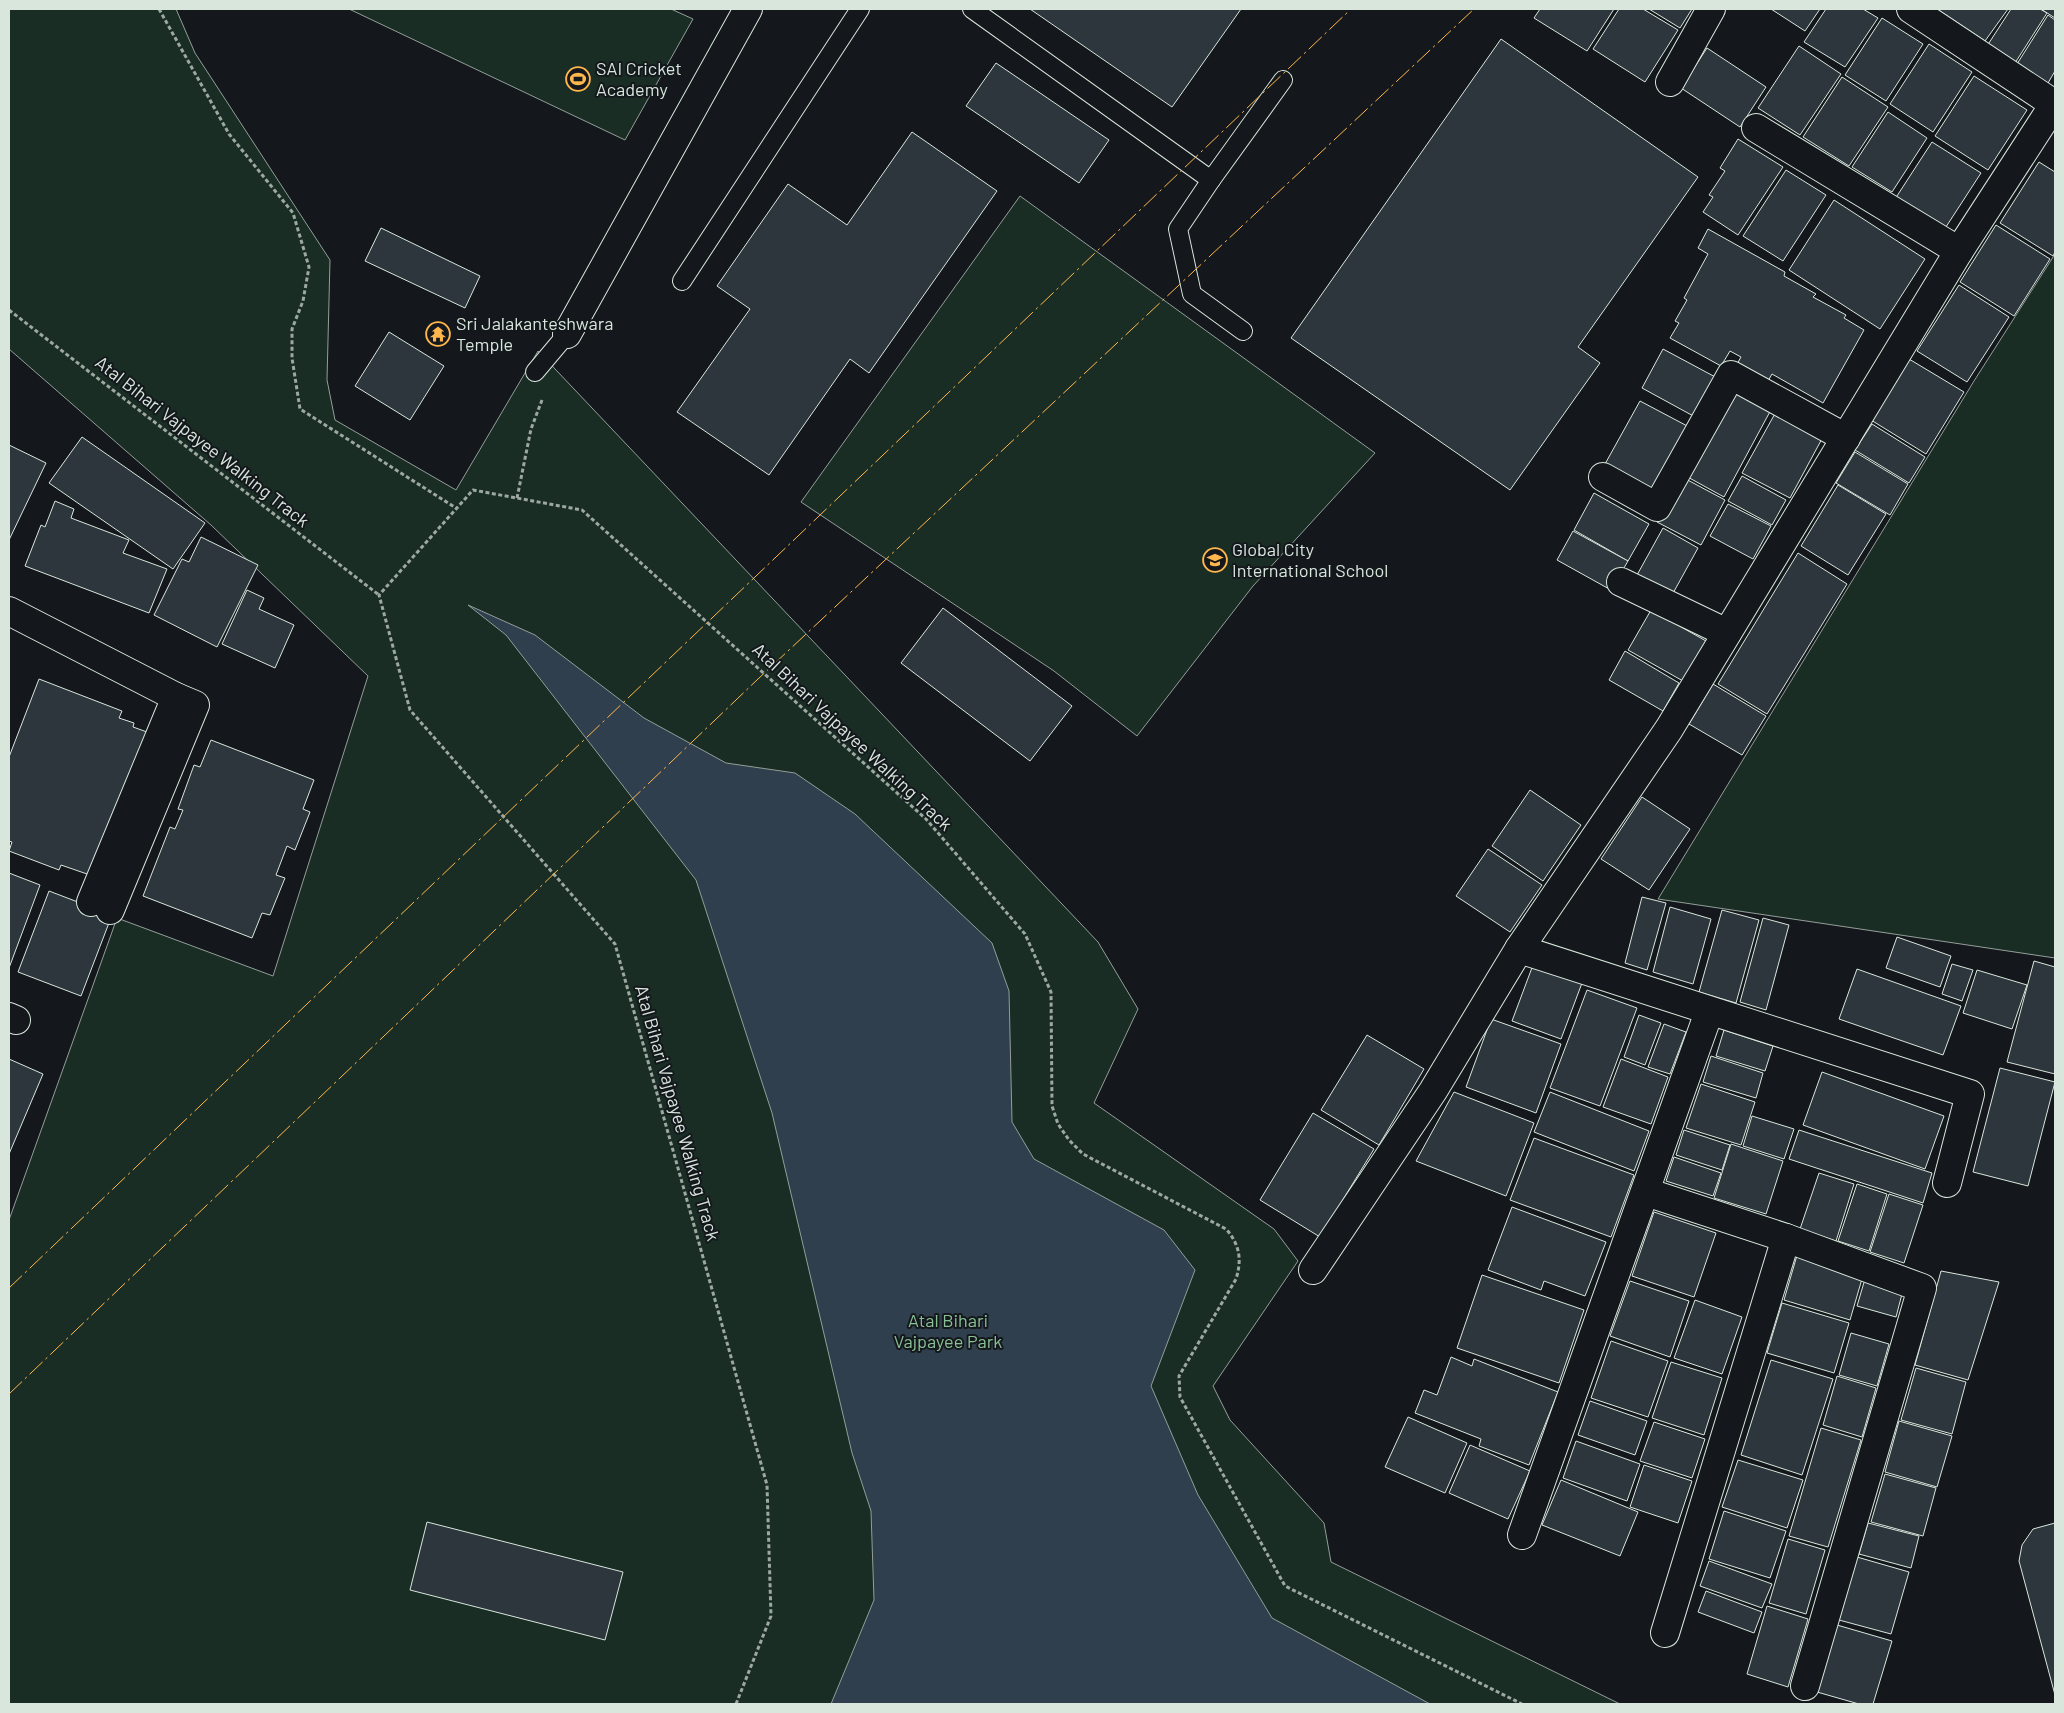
<svg xmlns="http://www.w3.org/2000/svg" width="2064" height="1713" viewBox="0 0 2064 1713" font-family="Barlow,sans-serif">
<style>
.green{fill:#1a2d24;stroke:#939e99}
.water{fill:#2f3f4d;stroke:#939e99}
.building{fill:#2c363c;stroke:#d8e6dc}
.lines{fill:none;stroke-linecap:round;stroke-linejoin:round}
.lane-casing{stroke:#d8e6dc;stroke-width:20}
.street-casing{stroke:#d8e6dc;stroke-width:30}
.path{stroke:#9da8a2;stroke-width:3;stroke-dasharray:4 2.5;stroke-linecap:butt}
.lane{stroke:#14181c;stroke-width:18}
.street{stroke:#14181c;stroke-width:28}
.power{stroke:#ffb74d;stroke-width:1;stroke-dasharray:18 4 2.5 4;stroke-linecap:butt}
.labels{text-anchor:middle;stroke-width:4;stroke-linejoin:round;paint-order:stroke}
.poi-label{font-size:18px;fill:#d8e6dc;stroke:#14181c;text-anchor:start}
.street-label{font-size:18px;fill:#d8e6dc;stroke:#14181c}
.park-label{font-size:18px;fill:#8ac095;stroke:#14181c}
</style>
<rect width="100%" height="100%" fill="#14181c"/>
<g class="green">
<path d="M9,9H176L195,53L330,260L327,380L335,420L456,490L538,351L1098,942L1138,1009L1094,1103L1274,1229L1298,1261L1213,1386L1230,1420L1324,1523L1331,1562L1620,1704H9V1220L117,918L273,976L368,676L211,525L9,349Z"/>
<path d="M349,9H671L693,19L625,140Z"/>
<path d="M1020,196L1375,453L1253,586L1137,736L1054,671L801,502Z"/>
<path d="M2055,254V958L1658,899L1974,381Z"/>
</g>
<path class="water" d="M468,605L535,635L644,718L726,763L795,773L855,814L992,943L1009,991L1012,1122L1034,1159L1164,1230L1195,1270L1151,1386L1198,1495L1272,1618L1430,1704H831L874,1600L871,1511L852,1453L772,1113L696,880L506,635Z"/>
<g class="building">
<path d="M1030,9H1241L1172,107Z"/>
<path d="M1540,9H1614L1587,51L1534,18Z"/>
<path d="M1619,9H1643L1678,30L1645,82L1593,49Z"/>
<path d="M1649,9H1692L1680,28Z"/>
<path d="M1771,9H1820L1805,31Z"/>
<path d="M1826,9H1863L1878,18L1845,67L1804,42Z"/>
<path d="M1937,9H2008L1985,41Z"/>
<path d="M2011,9H2040L2047,13L2015,63L1987,46Z"/>
<path d="M2041,9H2055V18Z"/>
<path d="M2048,15L2055,20V71L2048,83L2017,64Z"/>
<path d="M1882,18L1923,44L1886,101L1845,75Z"/>
<path d="M1501,39L1698,177L1578,347L1600,363L1510,490L1291,338Z"/>
<path d="M1929,44L1972,72L1933,132L1890,104Z"/>
<path d="M1799,46L1841,74L1800,135L1758,108Z"/>
<path d="M1707,48L1766,87L1740,127L1681,88Z"/>
<path d="M996,63L1109,140L1079,183L966,106Z"/>
<path d="M1974,76L2027,110L1988,170L1935,136Z"/>
<path d="M1842,77L1888,107L1849,166L1803,137Z"/>
<path d="M1888,112L1927,138L1892,192L1852,167Z"/>
<path d="M912,132L997,191L869,373L850,359L769,475L677,412L750,309L717,286L788,184L847,225Z"/>
<path d="M1738,139L1783,167L1738,235L1703,212L1713,197L1709,195L1725,171L1720,168Z"/>
<path d="M1932,142L1981,173L1944,230L1895,199Z"/>
<path d="M2039,162L2055,172V252L2053,256L2000,223Z"/>
<path d="M1786,170L1826,195L1783,261L1743,236Z"/>
<path d="M1834,200L1925,259L1880,329L1789,270Z"/>
<path d="M1996,225L2050,259L2014,316L1960,282Z"/>
<path d="M381,228L480,276L465,308L365,261Z"/>
<path d="M1708,229L1785,272L1784,276L1816,294L1813,297L1846,315L1844,318L1864,330L1823,403L1772,374L1768,381L1737,364L1741,357L1730,351L1721,366L1670,338L1679,323L1675,321L1687,300L1684,298L1708,254L1698,248Z"/>
<path d="M1959,285L2009,317L1967,382L1917,351Z"/>
<path d="M389,332L444,366L410,420L355,386Z"/>
<path d="M1663,349L1719,379L1697,418L1642,388Z"/>
<path d="M1909,359L1964,392L1926,454L1871,420Z"/>
<path d="M1733,385L1773,406L1724,497L1684,475Z"/>
<path d="M1640,401L1691,428L1656,492L1605,464Z"/>
<path d="M1777,410L1824,435L1790,498L1742,473Z"/>
<path d="M1872,424L1925,457L1909,483L1855,450Z"/>
<path d="M82,437L205,523L173,569L49,483Z"/>
<path d="M9,445L46,463L9,540Z"/>
<path d="M1855,452L1908,484L1890,515L1836,483Z"/>
<path d="M1742,476L1786,500L1772,525L1728,501Z"/>
<path d="M1682,477L1725,500L1701,545L1657,522Z"/>
<path d="M1838,485L1886,514L1848,575L1801,546Z"/>
<path d="M1594,493L1649,524L1628,561L1574,530Z"/>
<path d="M55,501L74,509L71,518L129,540L123,553L167,569L149,613L25,566L41,525L45,527Z"/>
<path d="M1728,504L1771,526L1753,559L1710,536Z"/>
<path d="M1663,528L1698,548L1672,595L1637,575Z"/>
<path d="M1573,531L1628,561L1611,590L1557,560Z"/>
<path d="M201,537L258,565L217,647L154,615L182,559L189,562Z"/>
<path d="M1798,553L1847,584L1767,714L1718,684Z"/>
<path d="M247,590L264,598L259,609L294,625L275,668L222,644Z"/>
<path d="M943,608L1072,706L1030,761L901,663Z"/>
<path d="M1651,610L1706,641L1683,681L1628,650Z"/>
<path d="M1625,651L1679,683L1663,711L1609,680Z"/>
<path d="M39,679L122,711L119,718L134,723L133,727L147,732L90,875L61,865L59,870L9,851L12,842L9,841V757Z"/>
<path d="M1713,684L1766,716L1742,755L1689,724Z"/>
<path d="M211,740L314,780L303,809L310,812L295,850L287,846L276,875L285,878L270,915L262,913L252,938L143,896L170,827L175,829L183,810L178,809L194,765L200,767Z"/>
<path d="M1530,790L1581,825L1543,881L1492,846Z"/>
<path d="M1642,797L1690,829L1649,890L1601,859Z"/>
<path d="M1488,849L1542,885L1510,932L1456,896Z"/>
<path d="M9,873L40,885L9,968Z"/>
<path d="M49,891L112,915L81,996L18,972Z"/>
<path d="M1642,897L1666,903L1647,970L1625,963Z"/>
<path d="M1670,907L1711,919L1693,984L1653,972Z"/>
<path d="M1722,910L1759,920L1736,1003L1699,992Z"/>
<path d="M1763,918L1789,925L1766,1010L1740,1002Z"/>
<path d="M1897,937L1951,956L1940,987L1886,968Z"/>
<path d="M2034,961L2055,967V1074L2007,1062Z"/>
<path d="M1952,964L1973,970L1962,1001L1942,994Z"/>
<path d="M1533,965L1582,983L1561,1039L1512,1021Z"/>
<path d="M1857,969L1961,1006L1943,1055L1839,1019Z"/>
<path d="M1977,970L2027,985L2012,1029L1963,1013Z"/>
<path d="M1587,990L1637,1008L1600,1106L1550,1088Z"/>
<path d="M1639,1015L1661,1023L1645,1065L1624,1057Z"/>
<path d="M1491,1019L1561,1044L1536,1113L1466,1087Z"/>
<path d="M1664,1024L1686,1032L1670,1074L1648,1067Z"/>
<path d="M1724,1030L1773,1046L1765,1071L1716,1056Z"/>
<path d="M1367,1035L1424,1069L1379,1145L1321,1110Z"/>
<path d="M1711,1056L1763,1073L1756,1098L1703,1082Z"/>
<path d="M9,1059L43,1074L9,1154Z"/>
<path d="M1621,1059L1668,1077L1651,1124L1603,1107Z"/>
<path d="M2000,1068L2055,1082L2028,1186L1973,1172Z"/>
<path d="M1822,1072L1944,1116L1925,1169L1803,1125Z"/>
<path d="M1701,1084L1755,1102L1741,1145L1686,1128Z"/>
<path d="M1454,1092L1534,1123L1506,1196L1416,1161Z"/>
<path d="M1550,1092L1649,1131L1634,1171L1534,1132Z"/>
<path d="M1313,1113L1374,1149L1320,1237L1260,1200Z"/>
<path d="M1752,1116L1794,1129L1784,1159L1743,1146Z"/>
<path d="M1684,1130L1730,1145L1722,1170L1676,1155Z"/>
<path d="M1799,1130L1932,1173L1923,1203L1789,1159Z"/>
<path d="M1534,1138L1634,1175L1611,1237L1510,1200Z"/>
<path d="M1731,1144L1783,1161L1766,1214L1714,1198Z"/>
<path d="M1674,1157L1721,1173L1713,1196L1666,1181Z"/>
<path d="M1819,1173L1854,1184L1836,1241L1800,1229Z"/>
<path d="M1857,1184L1887,1194L1869,1251L1838,1241Z"/>
<path d="M1889,1194L1923,1205L1904,1263L1870,1252Z"/>
<path d="M1512,1207L1606,1242L1585,1296L1544,1281L1541,1290L1488,1270Z"/>
<path d="M1654,1212L1716,1233L1694,1297L1632,1276Z"/>
<path d="M1798,1252L1864,1272L1850,1320L1784,1300Z"/>
<path d="M1941,1271L1999,1282L1968,1380L1915,1365Z"/>
<path d="M1482,1275L1584,1310L1559,1383L1457,1348Z"/>
<path d="M1865,1279L1903,1290L1896,1317L1857,1306Z"/>
<path d="M1630,1281L1689,1301L1670,1357L1610,1336Z"/>
<path d="M1695,1300L1742,1317L1722,1374L1674,1358Z"/>
<path d="M1782,1303L1849,1323L1834,1373L1767,1353Z"/>
<path d="M1851,1333L1889,1344L1877,1386L1839,1375Z"/>
<path d="M1611,1341L1668,1361L1648,1417L1591,1398Z"/>
<path d="M1451,1357L1472,1366L1474,1359L1558,1392L1529,1465L1479,1446L1481,1439L1415,1413L1424,1390L1437,1395Z"/>
<path d="M1771,1360L1833,1379L1802,1475L1741,1455Z"/>
<path d="M1671,1362L1722,1378L1704,1435L1652,1418Z"/>
<path d="M1916,1368L1966,1382L1952,1434L1901,1420Z"/>
<path d="M1837,1376L1876,1388L1862,1437L1823,1425Z"/>
<path d="M1590,1401L1647,1421L1635,1455L1578,1435Z"/>
<path d="M1408,1417L1467,1443L1445,1493L1385,1467Z"/>
<path d="M1899,1421L1952,1436L1937,1487L1885,1472Z"/>
<path d="M1654,1422L1705,1439L1692,1478L1640,1461Z"/>
<path d="M1821,1428L1861,1440L1828,1547L1789,1536Z"/>
<path d="M1576,1441L1640,1464L1627,1501L1563,1478Z"/>
<path d="M1470,1445L1530,1471L1508,1519L1449,1493Z"/>
<path d="M1738,1460L1803,1480L1787,1528L1722,1507Z"/>
<path d="M1644,1465L1692,1481L1678,1523L1630,1507Z"/>
<path d="M1885,1474L1936,1488L1923,1536L1871,1522Z"/>
<path d="M1561,1480L1638,1512L1620,1556L1542,1525Z"/>
<path d="M1724,1511L1786,1531L1770,1578L1709,1559Z"/>
<path d="M427,1522L623,1572L605,1640L410,1590Z"/>
<path d="M1868,1523L1919,1536L1911,1568L1859,1554Z"/>
<path d="M2055,1523V1695L2019,1561L2022,1545L2033,1529Z"/>
<path d="M1788,1539L1825,1550L1806,1614L1769,1603Z"/>
<path d="M1857,1557L1909,1572L1891,1634L1839,1620Z"/>
<path d="M1709,1561L1772,1584L1762,1608L1700,1586Z"/>
<path d="M1706,1591L1762,1612L1754,1633L1698,1612Z"/>
<path d="M1767,1606L1808,1619L1788,1687L1747,1674Z"/>
<path d="M1837,1625L1892,1641L1873,1704H1859L1817,1692Z"/>
</g>
<g class="lines">
<g class="lane-casing">
<g id="lane">
<path d="M972,9L1211,180L1283,80"/>
<path d="M1211,180L1178,229L1192,294L1243,331"/>
<path d="M682,281L860,9"/>
<path d="M535,372L567,334"/>
</g>
</g>
<g class="street-casing">
<g id="street">
<path d="M1911,9L2054,104"/>
<path d="M1670,82L1711,9"/>
<path d="M1756,128L1959,251"/>
<path d="M567,334L748,9"/>
<path d="M1603,477L1657,507L1731,375L1846,438"/>
<path d="M1621,582L1727,633"/>
<path d="M9,611L176,697L195,705L110,910"/>
<path d="M91,902L176,697"/>
<path d="M1519,949L1970,1094L1947,1183"/>
<path d="M9,1017L16,1020"/>
<path d="M1646,1192L1786,1238L1922,1288L1805,1686"/>
<path d="M1313,1270L1433,1091L1519,949L1669,729L1959,251L2055,103"/>
<path d="M1522,1535L1709,1012"/>
<path d="M1665,1633L1786,1238"/>
</g>
</g>
<g class="path">
<path d="M159,9L229,134L293,213L309,267L303,301L292,329V358L300,409L456,508"/>
<path d="M9,310L379,595"/>
<path d="M517,498L531,429L542,400"/>
<path d="M736,1704L771,1616L767,1485L615,944L410,710L379,595L473,490L582,510L926,819L1025,934L1051,992L1052,1106L1058,1124L1069,1140L1083,1154L1226,1229C1240,1245 1242,1260 1236,1279L1179,1376L1180,1397L1285,1586L1522,1704"/>
</g>
<use href="#lane" class="lane"/>
<use href="#street" class="street"/>
<g class="power">
<path d="M9,1288L1351,9"/>
<path d="M9,1394L758,679L1474,9"/>
</g>
</g>
<defs>
<g id="stadium-ring" transform="scale(1.25)"><circle r="9.5" fill="#14181c" stroke="#ffb74d" stroke-width="1.5"/><path d="M0-5a6.5 5 0 1 0 0 10a6.5 5 0 1 0 0-10ZM-3.5-1.8h7v3.6h-7Z" fill="#ffb74d"/></g>
<g id="temple-ring" transform="scale(1.25)"><circle r="9.5" fill="#14181c" stroke="#ffb74d" stroke-width="1.5"/><path d="M0-6L5-2H3V0L6.5 2.5H4V6H1.5V3h-3V6H-4V2.5H-6.5L-3 0V-2H-5Z" fill="#ffb74d"/></g>
<g id="school-ring" transform="scale(1.25)"><circle r="9.5" fill="#14181c" stroke="#ffb74d" stroke-width="1.5"/><path d="M0-5L7-2L0 1L-7-2ZM-4 1L0 2.5L4 1V4Q0 6-4 4Z" fill="#ffb74d"/></g>
</defs>
<g fill-rule="evenodd">
<use href="#stadium-ring" x="578" y="79"/>
<use href="#temple-ring" x="438" y="334"/>
<use href="#school-ring" x="1215" y="560"/>
</g>
<g class="labels">
<g class="poi-label">
<text x="596" y="75">SAI Cricket<tspan x="596" dy="21">Academy</tspan></text>
<text x="456" y="330">Sri Jalakanteshwara<tspan x="456" dy="21">Temple</tspan></text>
<text x="1232" y="556">Global City<tspan x="1232" dy="21">International School</tspan></text>
</g>
<g class="street-label">
<text transform="translate(202 442) rotate(38)" y="6">Atal Bihari Vajpayee Walking Track</text>
<text transform="translate(852 737) rotate(43)" y="6">Atal Bihari Vajpayee Walking Track</text>
<text transform="translate(677 1113) rotate(74)" y="6">Atal Bihari Vajpayee Walking Track</text>
</g>
<g class="park-label">
<text x="948" y="1327">Atal Bihari<tspan x="948" dy="21">Vajpayee Park</tspan></text>
</g>
</g>
<rect width="2064" height="1713" fill="none" stroke="#d8e6dc" stroke-width="20"/>
</svg>
